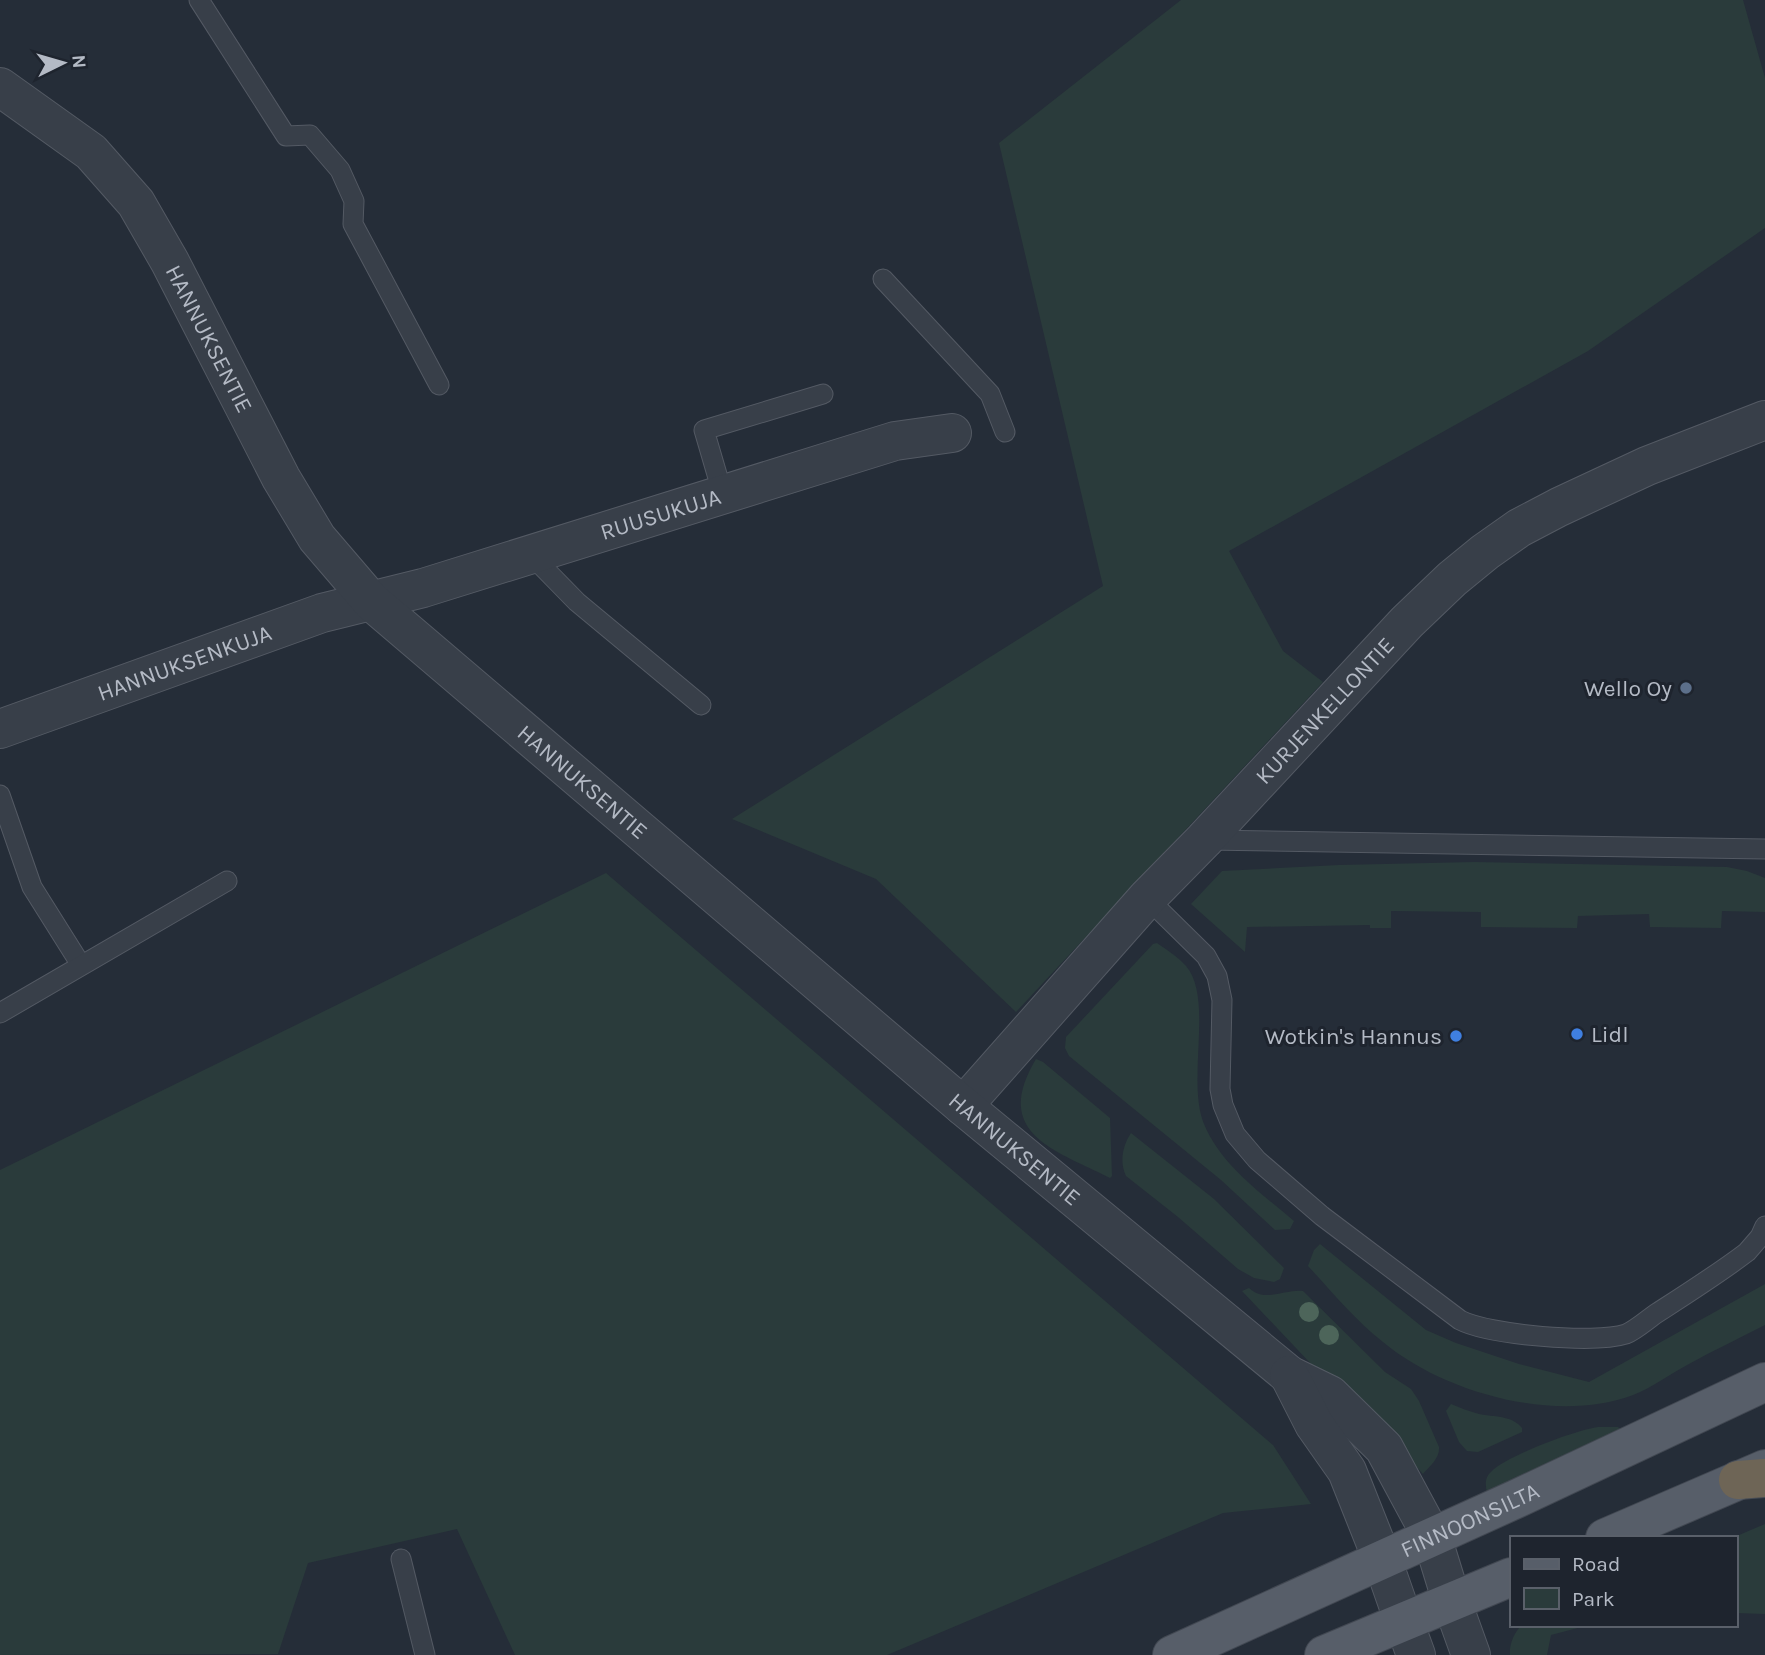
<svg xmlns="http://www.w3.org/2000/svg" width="1765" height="1655" viewBox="0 0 1765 1655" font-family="Karla,sans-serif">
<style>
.green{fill:#2a3b3b}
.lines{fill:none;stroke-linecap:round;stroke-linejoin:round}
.service-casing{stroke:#545a64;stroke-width:21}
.minor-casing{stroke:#545a64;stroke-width:40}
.tertiary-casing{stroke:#545a64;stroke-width:40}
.primary-casing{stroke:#424852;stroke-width:40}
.motorway-casing{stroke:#444a54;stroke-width:40}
.service{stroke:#383f49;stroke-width:19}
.minor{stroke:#383f49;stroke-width:38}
.tertiary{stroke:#383f49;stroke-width:38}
.primary{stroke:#575e69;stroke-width:38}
.motorway{stroke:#6e6556;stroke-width:38}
.tree{fill:#4d655a}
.service-dot{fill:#5c6f8a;stroke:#1e242e;stroke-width:2.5}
.shop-dot{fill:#3f7fe0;stroke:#1e242e;stroke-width:2.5}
.labels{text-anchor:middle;stroke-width:6;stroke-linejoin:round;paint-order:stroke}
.street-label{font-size:23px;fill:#b4bac5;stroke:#1e242e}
.poi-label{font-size:23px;fill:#b4bac5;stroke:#1e242e;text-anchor:end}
</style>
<rect width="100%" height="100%" fill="#252d38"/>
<g class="green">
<path d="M1181,0H1743L1765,78V228L1588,351L1229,551L1283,651L1323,682L1016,1012L876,879L732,819L1103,586L999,143Z"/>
<path d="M1474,862L1727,867L1747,871L1765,878V912L1722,911L1721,928L1650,927L1649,914L1578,916L1577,928L1481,927V912L1391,911V928H1370V925L1247,927L1245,952L1191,904L1222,871L1339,865Z"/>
<path d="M606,873L1273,1445L1311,1504L1223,1513L887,1655H515L457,1529L308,1563L278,1654L0,1655V1170Z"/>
<path d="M1157,943C1167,950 1178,957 1186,966C1214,999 1186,1080 1204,1124C1221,1165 1261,1193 1294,1221L1290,1229L1275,1230L1221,1180L1069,1056L1065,1048L1066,1037L1153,944Z"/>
<path d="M1036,1059L1043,1062L1110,1118L1112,1176L1110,1178C1055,1150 991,1134 1036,1059Z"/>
<path d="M1131,1133L1214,1199L1284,1268L1280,1279L1274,1282L1254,1278L1238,1269L1178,1217L1126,1176C1119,1162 1123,1145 1131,1133Z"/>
<path d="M1320,1244L1426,1330L1456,1343L1519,1364L1589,1382L1765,1284V1325C1740,1338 1714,1350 1689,1364C1671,1373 1652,1388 1633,1395C1556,1424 1444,1393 1383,1342C1355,1320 1332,1292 1308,1266L1314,1250Z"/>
<path d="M1249,1288C1264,1303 1285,1289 1303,1291L1385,1372L1411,1389L1419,1401L1439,1447C1440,1458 1430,1466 1423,1474L1361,1407L1312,1365L1242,1291Z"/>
<path d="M1451,1404C1460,1408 1469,1411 1479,1414C1493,1417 1512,1415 1522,1428V1432L1478,1452L1467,1451L1459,1442L1446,1411Z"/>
<path d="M1598,1427H1618L1621,1430L1487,1492C1485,1485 1485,1477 1491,1472C1506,1456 1576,1430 1598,1427Z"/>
<path d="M1765,1524V1614L1735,1613V1538H1732Z"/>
<path d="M1522,1625H1589L1551,1635L1547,1655H1510C1509,1645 1514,1632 1522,1625Z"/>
</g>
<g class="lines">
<g class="service-casing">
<g id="service">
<path d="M199,0L286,136L310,135L340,170L354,201L353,224L439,385"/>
<path d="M883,279L990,394L1005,432"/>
<path d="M723,495L704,430L823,394"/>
<path d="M531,555L577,602L701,705"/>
<path d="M0,795L32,887L81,965"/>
<path d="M1205,840L1765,849"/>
<path d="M1147,898L1206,956L1217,976L1222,1000L1220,1089L1223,1105L1235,1134L1257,1160L1322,1216L1460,1320C1489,1335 1594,1344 1626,1334C1636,1330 1648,1319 1657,1313C1688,1293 1718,1274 1747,1252L1760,1237L1765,1226"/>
<path d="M0,1013L227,881"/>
<path d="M401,1559L425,1655"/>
</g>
</g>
<g class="minor-casing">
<g id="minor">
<path id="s1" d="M0,729L322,613L423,588L895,441L952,433"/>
<path id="s2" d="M963,1106L1147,898L1204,840L1407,622L1452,579L1485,552L1519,528L1559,507L1647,466L1765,420"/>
<path d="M1452,1602L1471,1655"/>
<path d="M1404,1622L1416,1655"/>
</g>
</g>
<g class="tertiary-casing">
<g id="tertiary">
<path id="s3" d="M0,87L91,152L136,203L170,262L281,478L317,538L371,601L963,1106L1135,1248L1289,1375L1330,1395L1384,1448L1432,1537L1452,1602"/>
<path d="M1289,1375L1314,1424L1347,1471L1382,1559L1404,1622"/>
</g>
</g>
<g class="primary-casing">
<g id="primary">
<path d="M1605,1538L1765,1469"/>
<path id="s4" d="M1172,1655L1516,1499L1765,1382"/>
<path d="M1324,1655L1511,1577"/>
</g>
</g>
<g class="motorway-casing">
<path id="motorway" d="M1738,1480L1765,1478"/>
</g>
<use href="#service" class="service"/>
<use href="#minor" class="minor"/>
<use href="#tertiary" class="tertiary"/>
<use href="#primary" class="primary"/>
<use href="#motorway" class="motorway"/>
</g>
<g class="tree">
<circle cx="1309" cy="1312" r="10"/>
<circle cx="1329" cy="1335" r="10"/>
</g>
<circle class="service-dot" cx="1686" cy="688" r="7"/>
<g class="shop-dot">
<circle cx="1577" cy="1034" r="7"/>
<circle cx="1456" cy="1036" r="7"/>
</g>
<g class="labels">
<g class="street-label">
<text dy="8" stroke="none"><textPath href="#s3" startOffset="334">HANNUKSENTIE</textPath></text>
<text dy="8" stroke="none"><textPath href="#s1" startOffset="695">RUUSUKUJA</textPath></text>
<text dy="8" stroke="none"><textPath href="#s1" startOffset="196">HANNUKSENKUJA</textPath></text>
<text dy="8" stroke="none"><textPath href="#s2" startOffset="536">KURJENKELLONTIE</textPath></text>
<text dy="8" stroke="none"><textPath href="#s3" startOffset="922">HANNUKSENTIE</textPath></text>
<text dy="8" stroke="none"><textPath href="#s3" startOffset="1489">HANNUKSENTIE</textPath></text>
<text dy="8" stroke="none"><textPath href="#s4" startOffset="327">FINNOONSILTA</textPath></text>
</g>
<g class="poi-label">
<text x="1672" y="696">Wello Oy</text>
<text x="1591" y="1042" text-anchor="start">Lidl</text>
<text x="1442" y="1044">Wotkin's Hannus</text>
</g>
</g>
<rect x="1510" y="1536" width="228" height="91" fill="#1e242e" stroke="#5a606a" stroke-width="2"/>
<rect x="1524" y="1559" width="35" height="10" fill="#575e69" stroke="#5a606a" stroke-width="2"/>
<text x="1572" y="1571" font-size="21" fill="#b4bac5">Road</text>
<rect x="1524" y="1588" width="35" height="21" fill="#2a3b3b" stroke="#5a606a" stroke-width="2"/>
<text x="1572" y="1606" font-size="21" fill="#b4bac5">Park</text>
<g transform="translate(63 63) rotate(85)" stroke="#1e242e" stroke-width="5" paint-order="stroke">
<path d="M0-5L12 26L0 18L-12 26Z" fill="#b4bac5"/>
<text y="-10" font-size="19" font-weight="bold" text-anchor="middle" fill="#b4bac5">N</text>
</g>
</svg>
